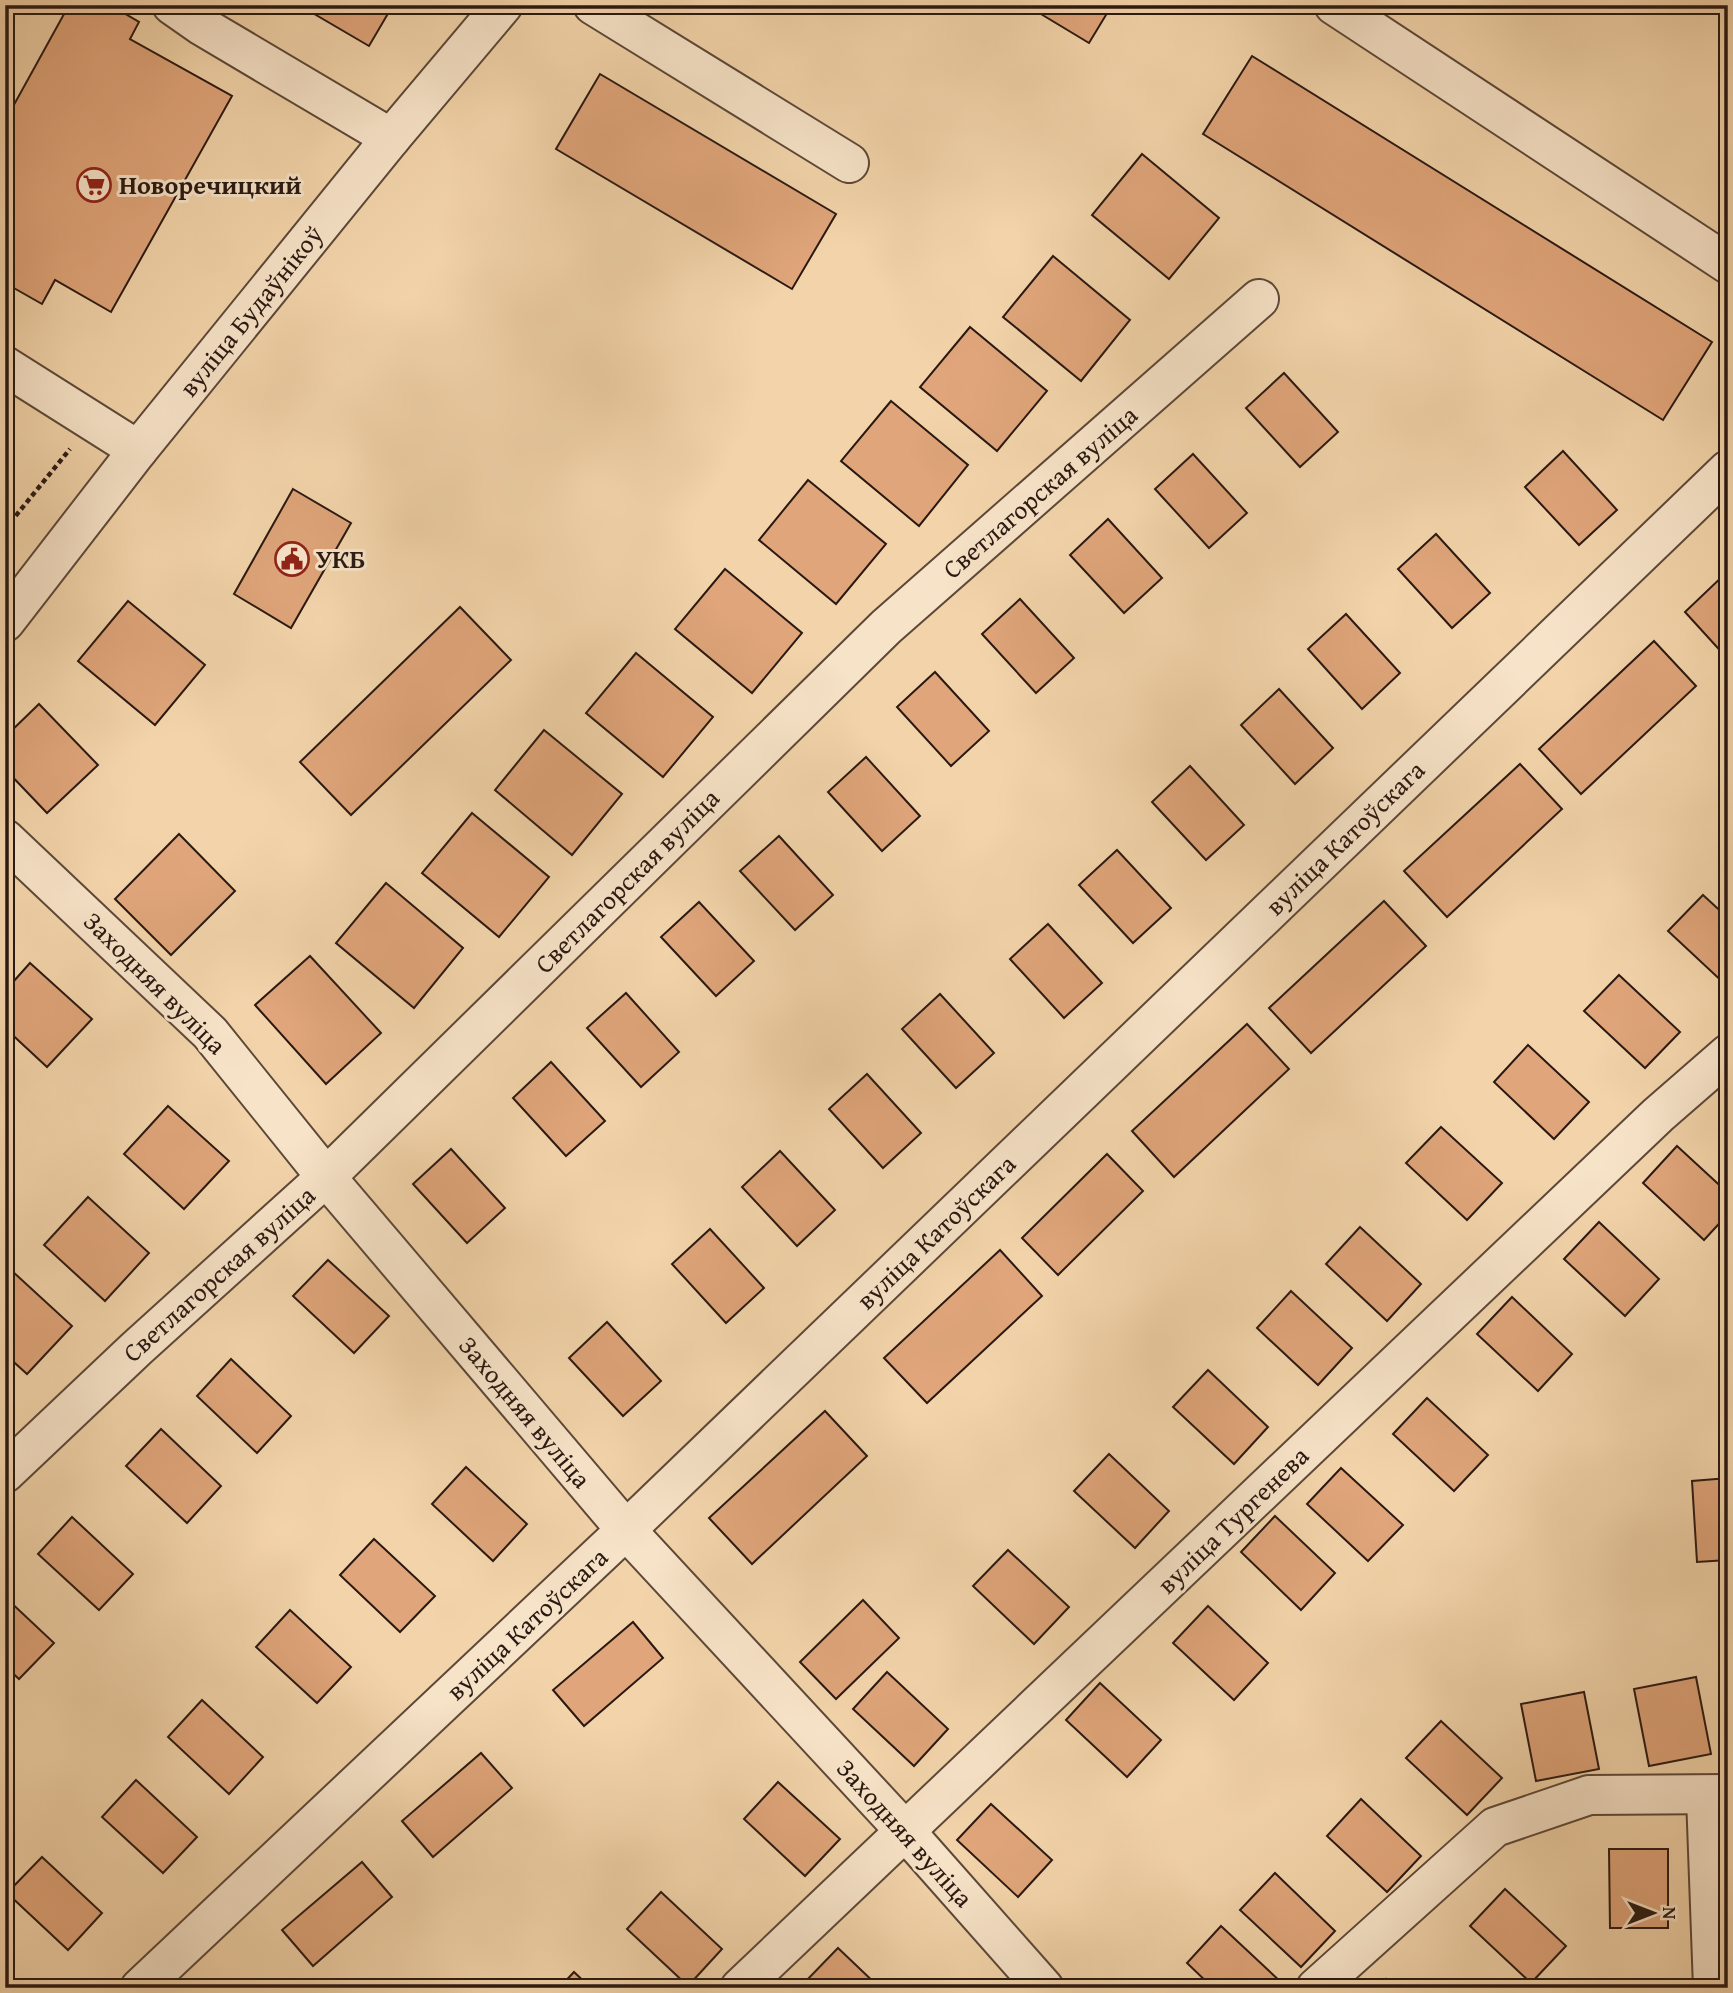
<svg xmlns="http://www.w3.org/2000/svg" width="1733" height="1993" viewBox="0 0 1733 1993" font-family="'Gentium Book Plus',serif">
<style>
.building{fill:#e0a57a;stroke:#2a1912;stroke-width:2}
.lines{fill:none;stroke-linecap:round;stroke-linejoin:round}
.minor-casing{stroke:#5c4838;stroke-width:42}
.path{stroke:#2a1912;stroke-width:4.5;stroke-dasharray:5 3.5;stroke-linecap:butt}
.minor{stroke:#f7e3c8;stroke-width:38}
.labels{text-anchor:middle;stroke-width:6;stroke-linejoin:round;paint-order:stroke}
.poi-label{font-size:26px;font-weight:bold;fill:#2a1912;stroke:#f7e3c8;text-anchor:start}
.street-label{font-size:26px;fill:#2a1912;stroke:#f7e3c8}
</style>
<rect width="100%" height="100%" fill="#f3d4aa"/>
<filter id="stains"><feTurbulence type="fractalNoise" baseFrequency=".00286" numOctaves="4"/><feColorMatrix values="0 0 0 0 .2 0 0 0 0 .09 0 0 0 0 .02 0 0 0 .5 -.17"/></filter>
<radialGradient id="worn" r=".72"><stop offset=".6" stop-color="#630" stop-opacity="0"/><stop offset="1" stop-color="#630" stop-opacity=".3"/></radialGradient>
<g class="building">
<path d="M69,5H110L139,22L130,39L232,96L111,312L55,280L42,304L5,283V258L9,252L5,250V121Z"/>
<path d="M299,5H393L369,46Z"/>
<path d="M1026,5H1112L1089,43Z"/>
<path d="M1252,56L1712,342L1663,420L1203,134Z"/>
<path d="M600,74L836,214L792,289L556,149Z"/>
<path d="M1142,154L1219,218L1169,279L1092,215Z"/>
<path d="M1053,256L1130,320L1081,381L1003,317Z"/>
<path d="M970,327L1047,391L997,451L920,387Z"/>
<path d="M1284,373L1338,432L1300,467L1246,408Z"/>
<path d="M891,401L968,465L919,526L841,461Z"/>
<path d="M1563,451L1617,510L1579,545L1525,487Z"/>
<path d="M1193,454L1247,513L1209,548L1155,489Z"/>
<path d="M808,480L886,544L836,604L759,540Z"/>
<path d="M293,489L351,523L291,628L234,594Z"/>
<path d="M1108,519L1162,578L1124,613L1070,555Z"/>
<path d="M1436,534L1490,593L1452,628L1398,569Z"/>
<path d="M725,569L802,633L752,693L675,629Z"/>
<path d="M1728,571V656L1726,657L1685,612Z"/>
<path d="M1020,599L1074,658L1036,693L982,634Z"/>
<path d="M128,601L205,665L155,725L78,661Z"/>
<path d="M460,607L511,660L351,815L300,762Z"/>
<path d="M1346,614L1400,673L1362,709L1308,649Z"/>
<path d="M1654,641L1696,686L1581,794L1539,749Z"/>
<path d="M636,653L713,717L663,777L586,713Z"/>
<path d="M935,672L989,731L951,766L897,707Z"/>
<path d="M1279,689L1333,748L1295,784L1241,725Z"/>
<path d="M39,704L98,765L47,813L5,769V737Z"/>
<path d="M544,730L622,794L572,855L495,790Z"/>
<path d="M866,757L920,816L882,851L828,792Z"/>
<path d="M1520,764L1562,809L1447,917L1404,871Z"/>
<path d="M1190,766L1244,825L1206,860L1152,802Z"/>
<path d="M472,813L549,877L499,937L422,873Z"/>
<path d="M179,834L235,891L171,955L115,899Z"/>
<path d="M779,836L833,895L795,930L740,871Z"/>
<path d="M1117,850L1171,908L1133,943L1079,885Z"/>
<path d="M386,883L463,948L414,1008L336,943Z"/>
<path d="M1703,895L1728,918V987L1668,931Z"/>
<path d="M1384,901L1426,946L1311,1053L1269,1008Z"/>
<path d="M699,902L754,961L716,996L661,937Z"/>
<path d="M1048,924L1102,983L1064,1018L1010,959Z"/>
<path d="M310,956L381,1033L326,1084L255,1005Z"/>
<path d="M30,963L92,1019L47,1067L5,1028V991Z"/>
<path d="M1619,975L1680,1032L1645,1068L1584,1011Z"/>
<path d="M626,993L679,1052L641,1087L587,1028Z"/>
<path d="M940,994L994,1053L956,1088L902,1029Z"/>
<path d="M1247,1024L1289,1069L1174,1177L1132,1131Z"/>
<path d="M1528,1045L1589,1102L1554,1139L1494,1082Z"/>
<path d="M551,1062L605,1121L566,1156L513,1098Z"/>
<path d="M867,1074L921,1133L883,1168L829,1109Z"/>
<path d="M1728,1104V1119L1720,1112Z"/>
<path d="M168,1106L229,1161L184,1209L124,1154Z"/>
<path d="M1441,1127L1502,1183L1467,1220L1406,1163Z"/>
<path d="M1677,1146L1728,1193V1214L1704,1240L1643,1183Z"/>
<path d="M451,1149L505,1208L467,1243L413,1184Z"/>
<path d="M780,1151L835,1210L797,1246L742,1187Z"/>
<path d="M1107,1154L1143,1191L1058,1275L1022,1238Z"/>
<path d="M88,1197L149,1253L105,1301L44,1245Z"/>
<path d="M1599,1222L1659,1279L1625,1316L1564,1259Z"/>
<path d="M1360,1227L1421,1284L1387,1321L1326,1264Z"/>
<path d="M710,1229L764,1288L726,1323L672,1264Z"/>
<path d="M1000,1250L1042,1296L927,1403L884,1358Z"/>
<path d="M328,1260L389,1316L354,1353L293,1296Z"/>
<path d="M11,1270L72,1326L27,1374L5,1354V1276Z"/>
<path d="M1291,1291L1352,1348L1318,1385L1257,1328Z"/>
<path d="M1512,1297L1572,1354L1538,1391L1477,1334Z"/>
<path d="M607,1322L661,1381L623,1416L569,1358Z"/>
<path d="M231,1359L291,1416L257,1453L197,1396Z"/>
<path d="M1208,1370L1268,1427L1234,1464L1173,1407Z"/>
<path d="M1427,1398L1488,1455L1454,1491L1393,1434Z"/>
<path d="M825,1411L867,1456L752,1564L709,1518Z"/>
<path d="M161,1429L221,1486L187,1523L126,1466Z"/>
<path d="M1109,1454L1169,1511L1135,1548L1074,1491Z"/>
<path d="M466,1467L527,1524L493,1561L432,1504Z"/>
<path d="M1341,1468L1403,1525L1368,1561L1307,1504Z"/>
<path d="M1728,1478V1560L1697,1562L1692,1481Z"/>
<path d="M1275,1516L1335,1573L1301,1610L1241,1552Z"/>
<path d="M72,1517L133,1574L99,1610L38,1554Z"/>
<path d="M374,1539L435,1596L400,1632L340,1575Z"/>
<path d="M1008,1550L1069,1607L1034,1644L973,1586Z"/>
<path d="M5,1597L54,1643L19,1679L5,1666Z"/>
<path d="M863,1600L899,1638L836,1699L800,1662Z"/>
<path d="M1208,1606L1268,1663L1234,1700L1173,1643Z"/>
<path d="M290,1610L351,1667L317,1703L256,1647Z"/>
<path d="M633,1622L663,1658L584,1726L553,1690Z"/>
<path d="M887,1672L948,1729L914,1766L853,1709Z"/>
<path d="M1696,1677L1711,1754L1649,1766L1634,1689Z"/>
<path d="M1100,1683L1161,1740L1127,1777L1066,1720Z"/>
<path d="M1584,1692L1599,1769L1536,1781L1521,1704Z"/>
<path d="M202,1700L263,1757L229,1794L168,1737Z"/>
<path d="M1441,1721L1502,1778L1467,1815L1406,1758Z"/>
<path d="M481,1753L512,1788L433,1857L402,1821Z"/>
<path d="M136,1780L197,1837L163,1873L102,1817Z"/>
<path d="M778,1782L840,1839L805,1876L744,1819Z"/>
<path d="M1361,1799L1421,1856L1387,1892L1327,1836Z"/>
<path d="M991,1804L1052,1860L1018,1897L957,1840Z"/>
<path d="M1609,1849H1668V1928H1610Z"/>
<path d="M42,1857L102,1913L68,1950L7,1893Z"/>
<path d="M362,1862L392,1897L313,1966L282,1930Z"/>
<path d="M1275,1873L1335,1931L1301,1967L1240,1910Z"/>
<path d="M1505,1889L1566,1946L1531,1983L1470,1926Z"/>
<path d="M661,1892L722,1949L688,1986L627,1929Z"/>
<path d="M1221,1926L1282,1983L1277,1988H1213L1187,1963Z"/>
<path d="M838,1948L880,1988H807L803,1984Z"/>
<path d="M574,1972L591,1988H559Z"/>
<path d="M1386,1979L1396,1988H1378Z"/>
<path d="M1147,1981L1155,1988H1136Z"/>
</g>
<g class="lines">
<g class="minor-casing">
<g id="minor">
<path d="M172,5L202,26L391,138"/>
<path d="M593,5L849,163"/>
<path d="M1334,5L1728,264"/>
<path d="M5,366L138,450"/>
<path d="M5,622L138,450L391,138L503,5"/>
<path d="M5,839L210,1033L326,1177L626,1530L906,1832L1044,1988"/>
<path d="M5,1473L136,1349L326,1177L886,627L1259,299"/>
<path d="M1706,1796L1713,1988"/>
<path d="M140,1988L626,1530L1728,470"/>
<path d="M740,1988L1658,1115L1728,1054"/>
<path d="M1316,1988L1495,1827L1589,1795L1728,1794"/>
</g>
</g>
<path class="path" d="M5,529L70,449"/>
<use href="#minor" class="minor"/>
</g>
<defs>
<g id="supermarket-ring" transform="scale(1.75)"><circle r="9.5" fill="#f7e3c8" stroke="#8f2418" stroke-width="1.5"/><path d="M-6-5.5h2.5l.6 2H6L4.5 2H-2.5L-4.4-4H-6ZM-1.5 3.2a1.3 1.3 0 1 0 .1 0ZM3 3.2a1.3 1.3 0 1 0 .1 0Z" fill="#8f2418"/></g>
<g id="civic-ring" transform="scale(1.75)"><circle r="9.5" fill="#f7e3c8" stroke="#8f2418" stroke-width="1.5"/><path d="M-.6-6.5H3V-4.5H.6V-3L4-1V1h2V6H-6V1h2V-1L-.6-3ZM-1.2 2.5V6h2.4V2.5Z" fill="#8f2418"/></g>
</defs>
<g fill-rule="evenodd">
<use href="#supermarket-ring" x="94" y="185"/>
<use href="#civic-ring" x="292" y="559"/>
</g>
<g class="labels">
<g class="poi-label">
<text x="119" y="194">Новоречицкий</text>
<text x="316" y="568">УКБ</text>
</g>
<g class="street-label">
<text transform="translate(251 311) rotate(-51)" y="9">вуліца Будаўнікоў</text>
<text transform="translate(1040 492) rotate(-41)" y="9">Светлагорская вуліца</text>
<text transform="translate(1345 838) rotate(-44)" y="9">вуліца Катоўскага</text>
<text transform="translate(627 881) rotate(-45)" y="9">Светлагорская вуліца</text>
<text transform="translate(155 983) rotate(45)" y="9">Заходняя вуліца</text>
<text transform="translate(936 1232) rotate(-44)" y="9">вуліца Катоўскага</text>
<text transform="translate(219 1274) rotate(-42)" y="9">Светлагорская вуліца</text>
<text transform="translate(525 1412) rotate(50)" y="9">Заходняя вуліца</text>
<text transform="translate(1233 1520) rotate(-44)" y="9">вуліца Тургенева</text>
<text transform="translate(527 1624) rotate(-43)" y="9">вуліца Катоўскага</text>
<text transform="translate(905 1833) rotate(48)" y="9">Заходняя вуліца</text>
</g>
</g>
<rect width="1733" height="1993" fill="none" stroke="#f3d4aa" stroke-width="28"/>
<rect x="7" y="7" width="1719" height="1979" fill="none" stroke="#2a1912" stroke-width="3.5"/>
<rect x="14" y="14" width="1705" height="1965" fill="none" stroke="#2a1912" stroke-width="2"/>
<g transform="translate(1653 1913) rotate(90)" stroke="#f7e3c8" stroke-width="5" paint-order="stroke">
<path d="M0-5L12 26L0 18L-12 26Z" fill="#2a1912"/>
<text y="-10" font-size="19" font-weight="bold" text-anchor="middle" fill="#2a1912">N</text>
</g>
<rect width="100%" height="100%" filter="url(#stains)"/>
<rect width="100%" height="100%" fill="url(#worn)"/>
</svg>
